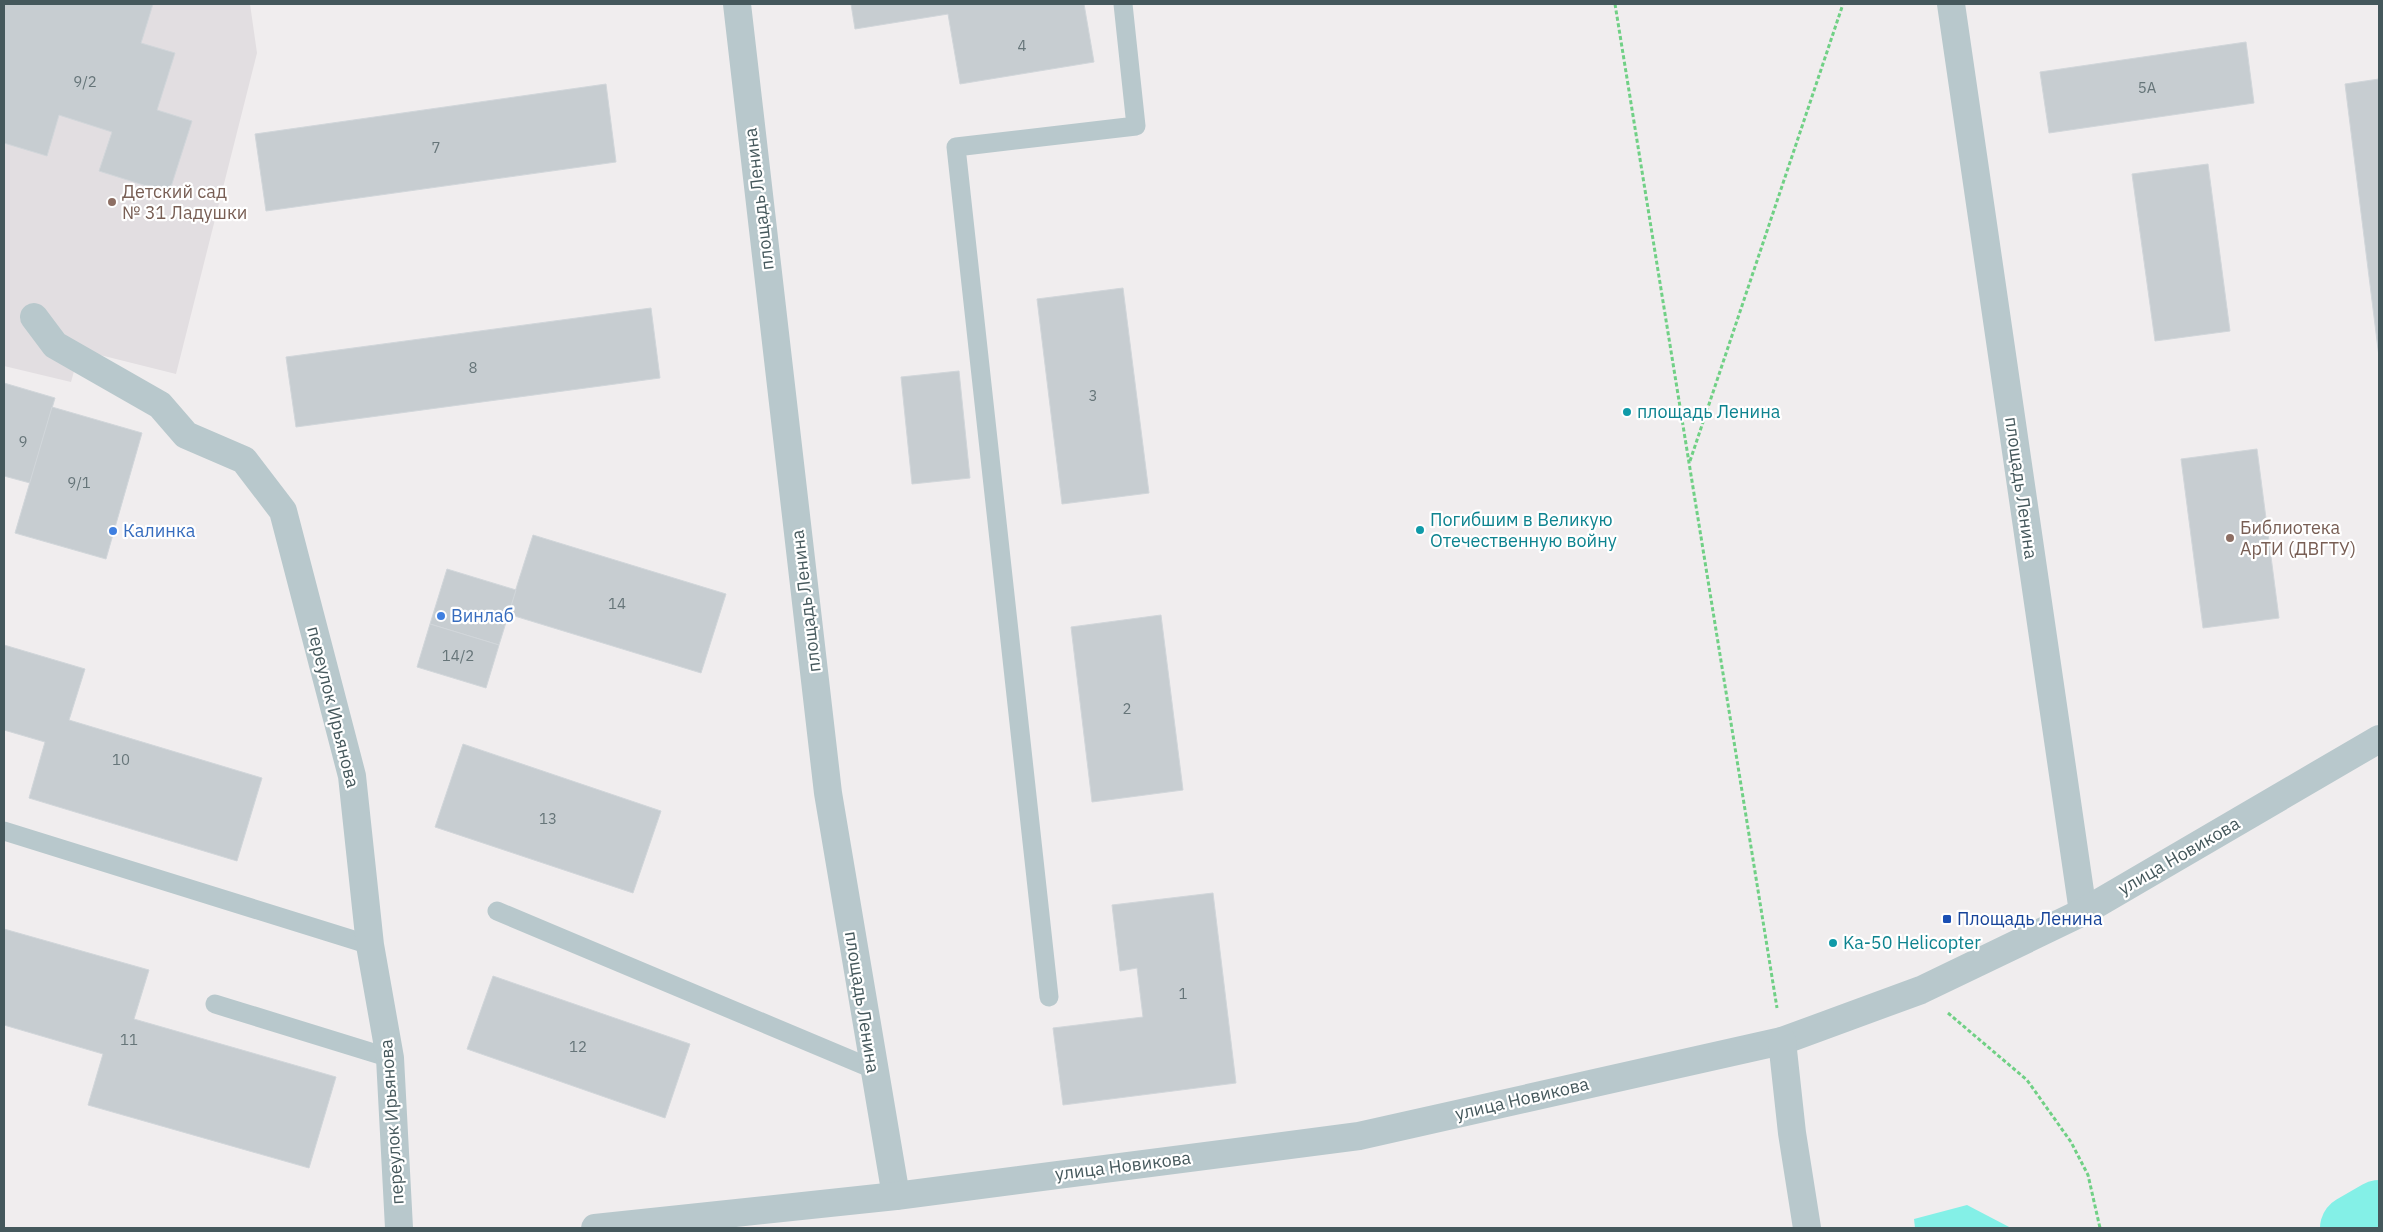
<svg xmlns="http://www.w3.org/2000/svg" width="2383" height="1232" viewBox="0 0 2383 1232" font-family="'IBM Plex Sans',sans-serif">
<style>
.education{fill:#e2dee1}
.water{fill:#84f0e7}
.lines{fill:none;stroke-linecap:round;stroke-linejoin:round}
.river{stroke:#84f0e7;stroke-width:66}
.building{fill:#c7cdd1;stroke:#d1d6da}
.path{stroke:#70d085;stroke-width:3;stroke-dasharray:4 2.5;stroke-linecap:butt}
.service{stroke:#b8c8cc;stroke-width:19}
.minor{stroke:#b8c8cc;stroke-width:28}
.tertiary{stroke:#b8c8cc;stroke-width:28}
.education-dot{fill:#8d6e63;stroke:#fff;stroke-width:2}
.culture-dot{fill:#0f9aa8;stroke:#fff;stroke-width:2}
.shop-dot{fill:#3f7fe0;stroke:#fff;stroke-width:2}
.transit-dot{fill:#1a4fb4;stroke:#fff;stroke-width:2}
.labels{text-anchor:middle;stroke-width:4.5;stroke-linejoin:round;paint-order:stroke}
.number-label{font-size:15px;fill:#667579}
.education-label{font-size:18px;fill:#785e54;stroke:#fff;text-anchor:start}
.street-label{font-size:18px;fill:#45585c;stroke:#fff}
.culture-label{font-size:18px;fill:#0d838f;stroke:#fff;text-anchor:start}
.shop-label{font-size:18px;fill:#366cbe;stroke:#fff;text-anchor:start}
.transit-label{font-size:18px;fill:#164399;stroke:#fff;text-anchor:start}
</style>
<rect width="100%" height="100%" fill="#f0edee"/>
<path class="education" d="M4,4H250L257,53L176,374L80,350L71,382L4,366Z"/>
<path class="water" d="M1967,1205L2011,1228H1915L1914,1219Z"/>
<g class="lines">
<path class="river" d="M2353,1228L2379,1213"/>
</g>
<g class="building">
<path d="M4,4H153L141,43L175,53L157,110L192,121L169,193L99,171L112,132L59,115L47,156L4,143Z"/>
<path d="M851,4H1084L1094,62L960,84L948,14L855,29Z"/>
<path d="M2246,42L2254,103L2049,133L2040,72Z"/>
<path d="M2379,79V357L2345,84Z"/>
<path d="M606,84L616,162L266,211L255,134Z"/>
<path d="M2208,164L2230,331L2155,341L2132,174Z"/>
<path d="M1123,288L1149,493L1062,504L1037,299Z"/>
<path d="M651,308L660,378L296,427L286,357Z"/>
<path d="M959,371L970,478L912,484L901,377Z"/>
<path d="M4,383L55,398L30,483L4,476Z"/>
<path d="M52,407L142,433L106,559L15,533Z"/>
<path d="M2257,449L2279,618L2203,628L2181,459Z"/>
<path d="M533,535L726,594L701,673L508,614Z"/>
<path d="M447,569L516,590L499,645L430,624Z"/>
<path d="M1161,615L1183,790L1092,802L1071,627Z"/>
<path d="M430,624L499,645L486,688L417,667Z"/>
<path d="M4,645L85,669L69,720L262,778L237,861L29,798L45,742L4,730Z"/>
<path d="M463,744L661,811L633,893L435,827Z"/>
<path d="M1213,893L1236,1083L1063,1105L1053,1028L1143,1017L1137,968L1120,971L1112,905Z"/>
<path d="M4,929L149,970L134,1019L336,1077L309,1168L88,1105L103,1054L4,1025Z"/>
<path d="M493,976L690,1044L665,1118L467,1049Z"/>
</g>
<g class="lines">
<g class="path">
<path d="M1615,4L1777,1008"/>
<path d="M1690,461L1843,4"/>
<path d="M1948,1013L2027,1080L2071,1142L2088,1175L2100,1228"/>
</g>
<g class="service">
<path d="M4,831L370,945"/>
<path d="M497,911L873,1069"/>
<path d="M1049,997L956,147L1136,126L1123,4"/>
<path d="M215,1004L390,1058"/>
</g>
<g class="minor">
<path d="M737,4L828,793L896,1196"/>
<path d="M1951,4L2083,912"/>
<path d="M34,317L55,345L160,405L186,435L244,460L283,511L352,776L370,945L390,1058L399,1228"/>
<path d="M595,1228L896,1196L1359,1136L1782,1041L1921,990L2083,912L2379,739"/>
</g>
<path class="tertiary" d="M1782,1041L1792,1133L1807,1228"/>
</g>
<g class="education-dot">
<circle cx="112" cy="202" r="5"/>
<circle cx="2230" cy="538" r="5"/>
</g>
<g class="culture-dot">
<circle cx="1627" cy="412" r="5"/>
<circle cx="1420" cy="530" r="5"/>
<circle cx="1833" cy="943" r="5"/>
</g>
<g class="shop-dot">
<circle cx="113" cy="531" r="5"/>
<circle cx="441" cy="616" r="5"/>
</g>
<rect class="transit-dot" x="1942" y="914" width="10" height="10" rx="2.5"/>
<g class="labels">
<g class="number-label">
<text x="1022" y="51">4</text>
<text x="85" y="87">9/2</text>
<text x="2147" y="93">5А</text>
<text x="436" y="153">7</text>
<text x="473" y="373">8</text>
<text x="1093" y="401">3</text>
<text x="23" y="447">9</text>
<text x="79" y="488">9/1</text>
<text x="617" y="609">14</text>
<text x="458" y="661">14/2</text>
<text x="1127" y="714">2</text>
<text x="121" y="765">10</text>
<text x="548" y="824">13</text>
<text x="1183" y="999">1</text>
<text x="129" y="1045">11</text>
<text x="578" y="1052">12</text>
</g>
<g class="education-label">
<text x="122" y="198">Детский сад<tspan x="122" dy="21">№ 31 Ладушки</tspan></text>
<text x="2240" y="534">Библиотека<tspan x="2240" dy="21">АрТИ (ДВГТУ)</tspan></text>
</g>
<g class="street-label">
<text transform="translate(759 199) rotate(-97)" y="6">площадь Ленина</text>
<text transform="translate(2021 488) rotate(82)" y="6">площадь Ленина</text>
<text transform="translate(806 601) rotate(-97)" y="6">площадь Ленина</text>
<text transform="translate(333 707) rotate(76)" y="6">переулок Ирьянова</text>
<text transform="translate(2179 856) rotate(-30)" y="6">улица Новикова</text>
<text transform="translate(862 1002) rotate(81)" y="6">площадь Ленина</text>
<text transform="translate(1522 1099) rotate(-13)" y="6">улица Новикова</text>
<text transform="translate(392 1122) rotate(-94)" y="6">переулок Ирьянова</text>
<text transform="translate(1123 1166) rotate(-7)" y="6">улица Новикова</text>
</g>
<g class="culture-label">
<text x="1637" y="418">площадь Ленина</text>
<text x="1430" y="526">Погибшим в Великую<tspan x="1430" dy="21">Отечественную войну</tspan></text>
<text x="1843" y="949">Ka-50 Helicopter</text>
</g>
<g class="shop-label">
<text x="123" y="537">Калинка</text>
<text x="451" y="622">Винлаб</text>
</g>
<g class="transit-label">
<text x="1957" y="925">Площадь Ленина</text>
</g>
</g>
<rect width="2383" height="1232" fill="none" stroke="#45585c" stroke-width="10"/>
</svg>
